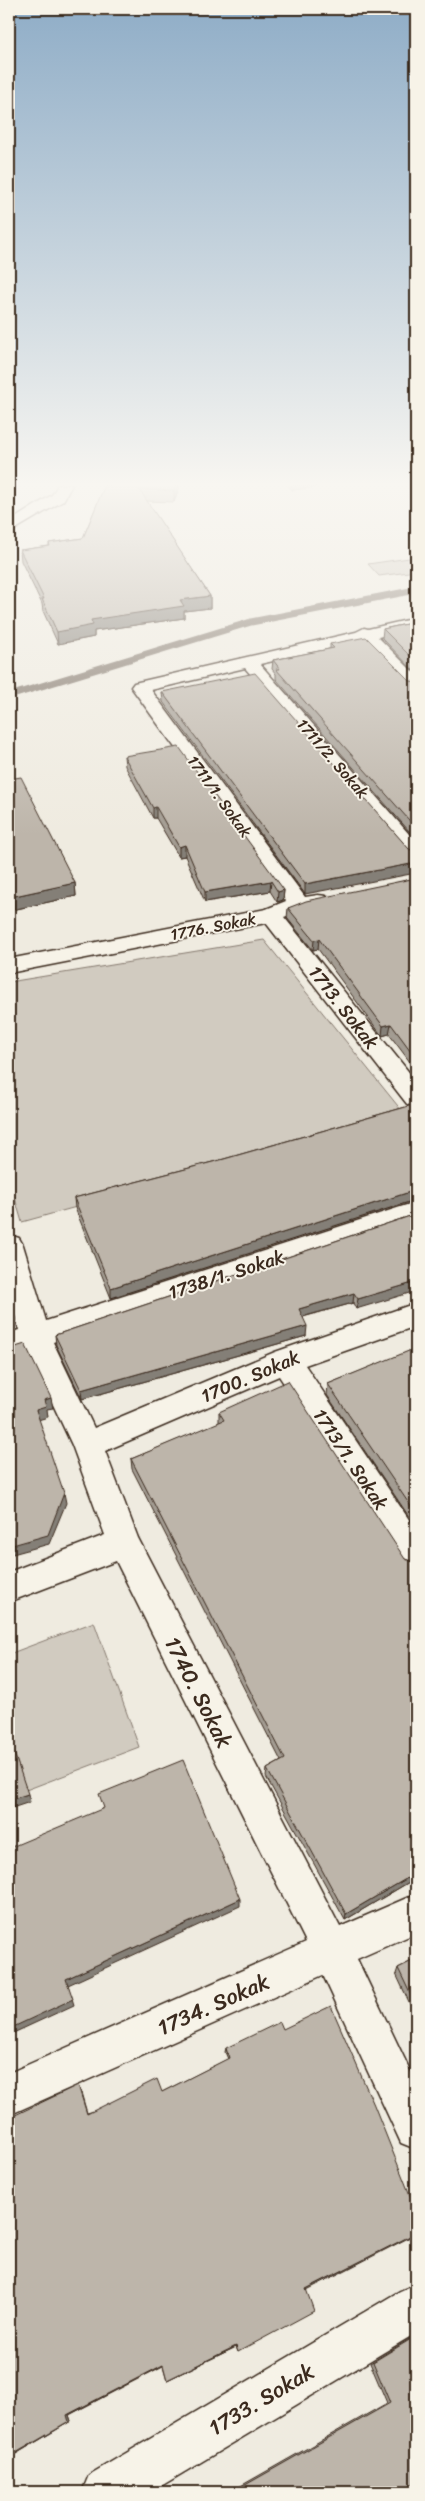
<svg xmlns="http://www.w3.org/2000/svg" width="425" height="2501" viewBox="0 0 425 2501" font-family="Sriracha,sans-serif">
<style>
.green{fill:#d1cbc0;stroke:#867a6f}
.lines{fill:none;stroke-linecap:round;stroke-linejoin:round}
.stream{stroke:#7e7266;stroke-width:7}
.minor-casing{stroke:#3b2a1e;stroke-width:3}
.minor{fill:#f7f3e8;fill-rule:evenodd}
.wall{fill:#a39c92;stroke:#3b2a1e}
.shaded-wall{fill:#847f77;stroke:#3b2a1e}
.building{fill:#bdb5aa;stroke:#3b2a1e}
.labels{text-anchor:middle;stroke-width:4;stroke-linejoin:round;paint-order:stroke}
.far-street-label{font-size:16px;fill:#3b2a1e;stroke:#f7f3e8}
.street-label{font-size:19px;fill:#3b2a1e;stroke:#f7f3e8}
.near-street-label{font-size:22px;fill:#3b2a1e;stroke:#f7f3e8}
</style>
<rect width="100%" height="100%" fill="#efebe0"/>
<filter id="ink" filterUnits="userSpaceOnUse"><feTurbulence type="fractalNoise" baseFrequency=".02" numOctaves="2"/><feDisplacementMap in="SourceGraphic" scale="10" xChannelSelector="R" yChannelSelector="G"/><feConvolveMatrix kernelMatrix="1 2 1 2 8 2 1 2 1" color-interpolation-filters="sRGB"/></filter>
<g filter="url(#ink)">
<g class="green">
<path d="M416,557V571L379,576L368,564Z"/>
<path d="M264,940L406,1116L22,1222L9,1178V982Z"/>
<path d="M94,1622L139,1747L26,1790L9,1738V1654Z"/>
</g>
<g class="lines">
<path class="stream" d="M9,696L251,622L416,590"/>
<g class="minor-casing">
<g id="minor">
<path d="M58,485H72L63,501L9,533V522L52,495Z"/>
<path d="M416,618V628L378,637L416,675V690L410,689L362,641L260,664L416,842V860L409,858L245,668L151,690L305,897L318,895L326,896L329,901L326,906L304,910L284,917L416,1081V1107L407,1104L266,923L9,973V959L266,909L286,901L134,691L131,687L134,683L356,632L364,628L368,629Z"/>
<path d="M416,1202V1222L53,1342L94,1428L275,1352L416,1303V1326L305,1365L416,1530V1572L404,1568L279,1376L105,1451L138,1538L340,1927L416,1894V1933L357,1959L416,2083V2149L401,2143L323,1975L9,2115V2073L306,1942L116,1561L9,1602V1572L105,1535L72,1445L28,1351L9,1357V1333L19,1330L9,1292V1235L19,1238L23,1245L46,1321Z"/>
<path d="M416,2284V2333L151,2492H82L89,2475L400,2291Z"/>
</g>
</g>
<use href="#minor" class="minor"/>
</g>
<g class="wall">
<path d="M105,485H180L174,502L146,501L210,596V608L184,611V618L94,631V637L58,644L43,611L42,604L21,561L20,550L49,546V543L83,538Z"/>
<path d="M288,485H329L292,490Z"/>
<path d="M416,622V673L382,638L383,629Z"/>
<path d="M330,644L410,681L416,682V839L276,679V674L272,669L273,660L330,649Z"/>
<path d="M162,692L409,849L305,894L163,702Z"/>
<path d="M124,756L284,890L283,900L277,902L270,891L205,902L185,856L179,857L156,818H153L125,766Z"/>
<path d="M9,779L75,883L76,896L12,910L9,903Z"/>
<path d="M416,878V1070L389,1034L382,1036L318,949L313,950L287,918L288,908Z"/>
<path d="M416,1104V1201L415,1200L111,1298L75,1208L74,1198L224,1159Z"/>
<path d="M416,1214L356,1309L353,1303L303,1317L306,1336L82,1399L56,1345L55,1335Z"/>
<path d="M416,1338V1527L327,1395L328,1384L413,1350L415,1339Z"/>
<path d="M219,1412L405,1559L416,1563V1878L345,1920L266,1777L267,1769L281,1761L132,1469L131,1459L219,1423Z"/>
<path d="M416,1959V2017L396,1974L398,1968Z"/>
<path d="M226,2048L307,2290L238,2352L236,2347L167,2380L163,2366L69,2415L71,2421L9,2458L80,2089L87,2113L162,2092L228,2059L225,2052Z"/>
<path d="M416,2335V2492H230L387,2403L370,2363Z"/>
</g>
<g class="shaded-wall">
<path d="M176,485H180L174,502V491Z"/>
<path d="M292,485H329L292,490Z"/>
<path d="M210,596V608L184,611V618L94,631V637L58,644L57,632L91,620L180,600Z"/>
<path d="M156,807V818H153V808Z"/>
<path d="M185,845V856L179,857V847Z"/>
<path d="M416,863V873L305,894V884Z"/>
<path d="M271,881L270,891L205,902V892Z"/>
<path d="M75,883L76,896L12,910L10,897Z"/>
<path d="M284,890L283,900L277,902L278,892Z"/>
<path d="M319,939L318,949L313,950L314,940Z"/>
<path d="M391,1024L389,1034L382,1036L383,1026Z"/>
<path d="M416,1190L415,1200L111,1298V1288Z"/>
<path d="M416,1282V1291L356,1309L358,1299Z"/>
<path d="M354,1293L353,1303L298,1318L299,1309Z"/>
<path d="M307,1326L306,1336L82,1399L81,1390Z"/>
<path d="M51,1398L53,1408L47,1409L48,1417L38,1420L36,1410L44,1400Z"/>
<path d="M64,1493L66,1503L49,1544L9,1555V1546Z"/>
<path d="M28,1794L30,1802L9,1809V1800Z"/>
<path d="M416,1873V1878L345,1920L346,1914Z"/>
<path d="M240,1899V1906L68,1985L74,2005L9,2035V2029L66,1979Z"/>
<path d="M416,2233V2234L305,2291L306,2289Z"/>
<path d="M236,2346V2347L167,2380Z"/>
<path d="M163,2365L69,2415L71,2421L9,2458V2457L67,2415Z"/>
</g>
<g class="building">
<path d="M105,485H176L174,491L139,489L210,596L180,600L184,606L91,620L93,625L57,632L42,599H44L20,550L50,546L49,543L83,538Z"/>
<path d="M416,622V662L383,629Z"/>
<path d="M366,637L410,681L416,682V828L276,669H280L273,660L334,648L330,644Z"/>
<path d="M255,673L409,849L416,851V863L305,884L162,692Z"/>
<path d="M179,747L284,890L278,892L271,881L205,892L185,845L179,847L156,807L153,808L124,756Z"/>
<path d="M21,777L75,883L10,897L9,894V779Z"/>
<path d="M416,878V1058L391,1024L383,1026L319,939L314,940L288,908L306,901Z"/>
<path d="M416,1104V1190L111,1288L74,1198L224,1159Z"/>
<path d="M416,1214V1282L358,1299L354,1293L299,1309L307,1326L81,1390L55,1335Z"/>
<path d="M25,1344L51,1398L44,1400L46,1407L36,1410L64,1493L48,1535L9,1546V1349Z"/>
<path d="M416,1348V1514L328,1384Z"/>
<path d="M288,1381L405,1559L416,1563V1873L346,1914L267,1769L285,1759L131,1459L224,1420L219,1412Z"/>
<path d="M9,1738L28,1794L9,1800Z"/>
<path d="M183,1760L240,1899L66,1979L73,1999L9,2029V1848L104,1808L99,1794Z"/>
<path d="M416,1959V2006L398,1968Z"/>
<path d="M331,2006L374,2105L416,2210V2233L306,2289L314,2311L238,2352L236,2346L167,2380L163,2365L67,2415L69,2422L9,2457V2118L78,2085L87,2114L157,2079L162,2092L229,2058L226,2048L280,2022L283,2029Z"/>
<path d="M416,2336V2492H233L390,2403L373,2362Z"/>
</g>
</g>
<linearGradient id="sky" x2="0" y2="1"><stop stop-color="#8fadc7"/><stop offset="0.58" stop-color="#f8f6f1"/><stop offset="1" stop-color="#f8f6f1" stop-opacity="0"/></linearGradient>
<rect width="425" height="835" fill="url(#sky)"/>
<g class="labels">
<g class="far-street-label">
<text transform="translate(333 758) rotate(49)" y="6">1711/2. Sokak</text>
<text transform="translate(220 796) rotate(54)" y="6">1711/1. Sokak</text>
<text transform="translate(213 926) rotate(-11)" y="6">1776. Sokak</text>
</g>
<g class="street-label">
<text transform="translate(344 1007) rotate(52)" y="7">1713. Sokak</text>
<text transform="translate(226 1274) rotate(-18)" y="7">1738/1. Sokak</text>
<text transform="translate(250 1376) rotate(-23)" y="7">1700. Sokak</text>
<text transform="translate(351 1459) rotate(56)" y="7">1713/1. Sokak</text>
</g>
<g class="near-street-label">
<text transform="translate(199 1692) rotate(63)" y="8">1740. Sokak</text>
<text transform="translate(213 2004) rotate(-24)" y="8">1734. Sokak</text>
<text transform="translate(261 2399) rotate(-31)" y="8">1733. Sokak</text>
</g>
</g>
<rect width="425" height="2501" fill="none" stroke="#f7f3e8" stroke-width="30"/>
<rect x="15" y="15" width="395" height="2471" fill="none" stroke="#3b2a1e" stroke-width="2" filter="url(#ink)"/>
</svg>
